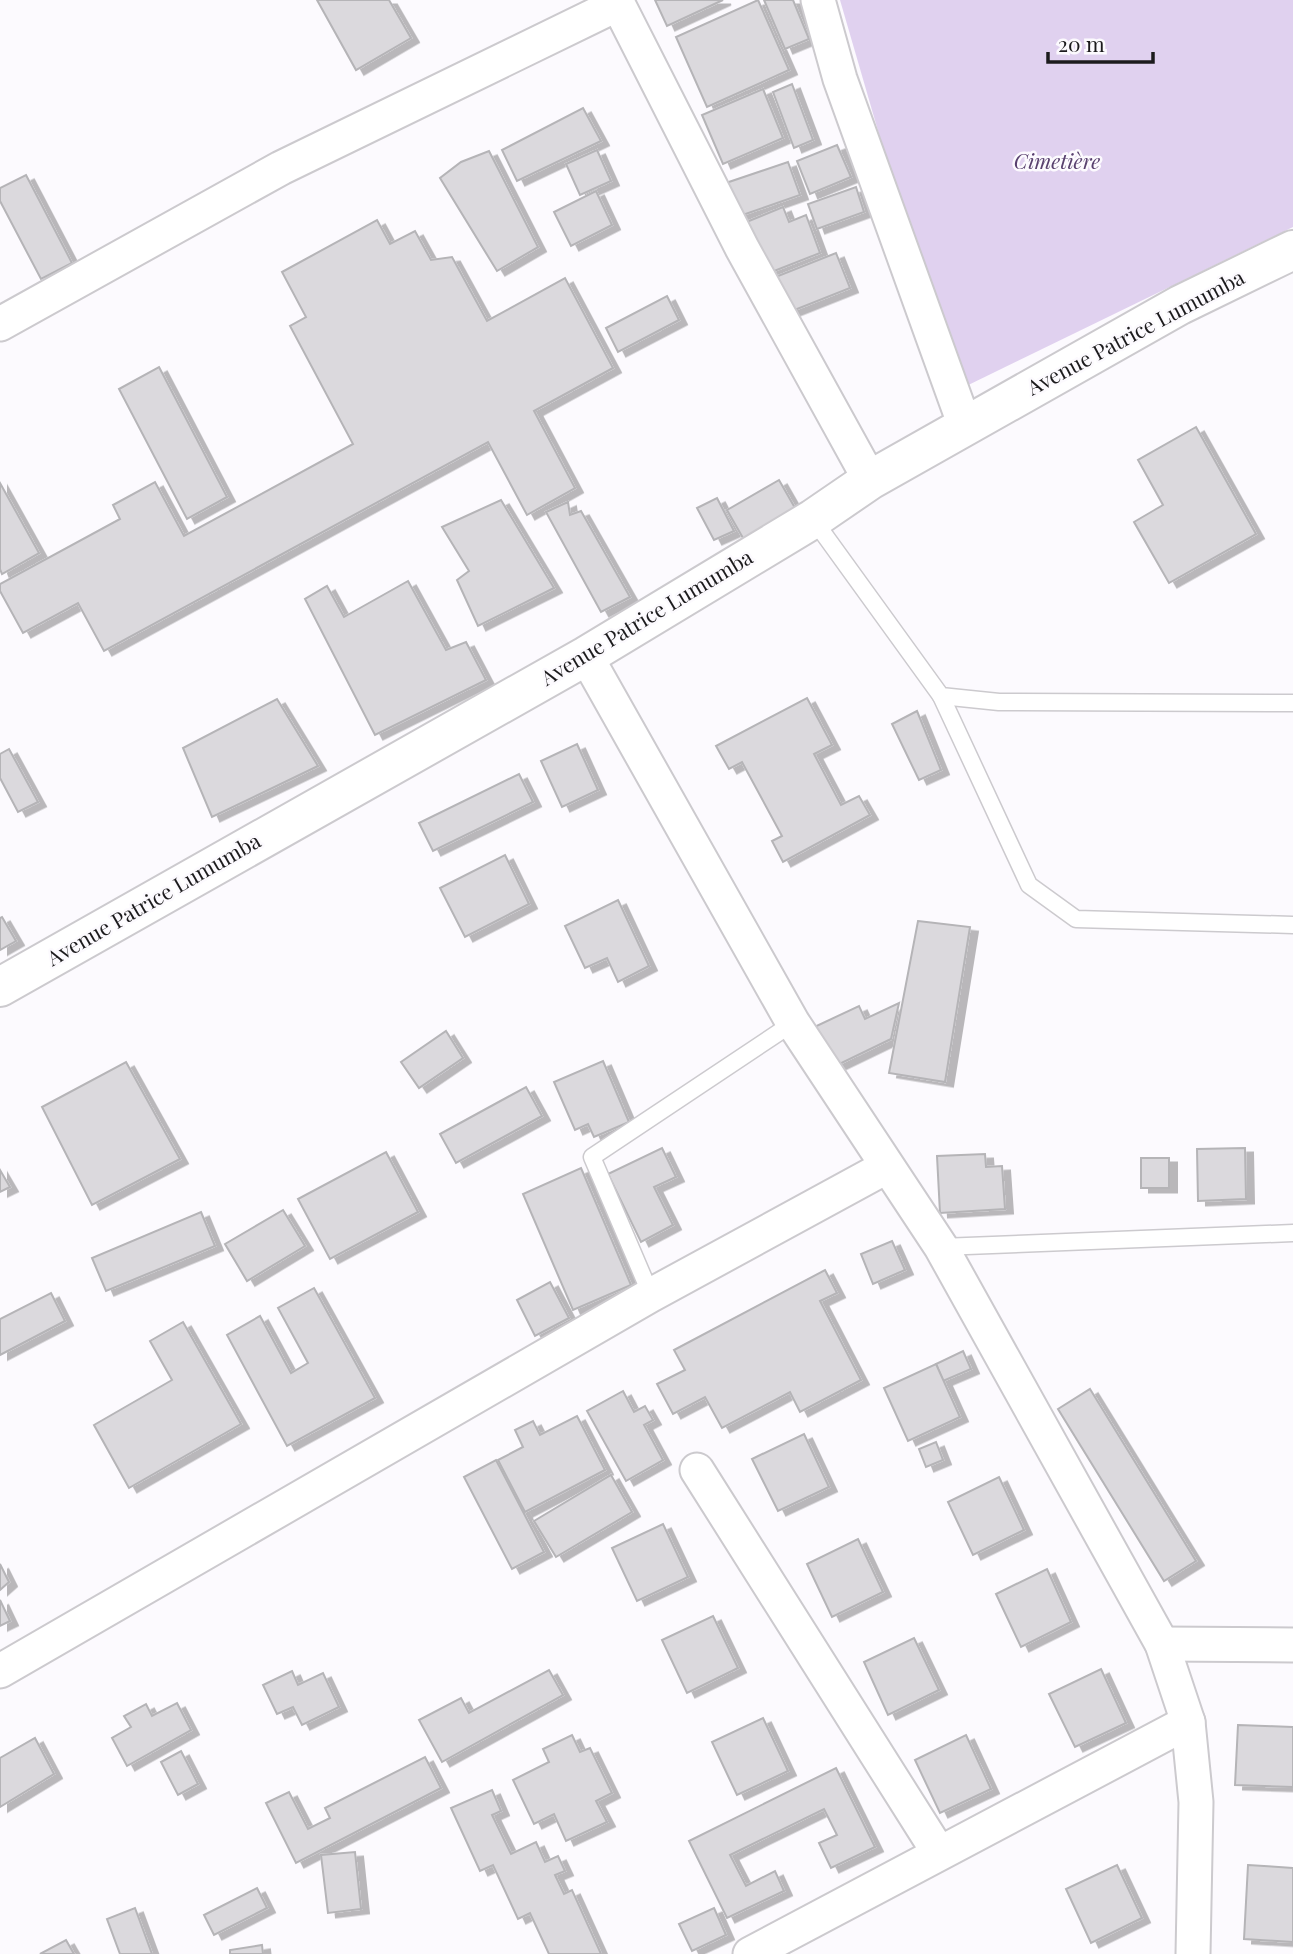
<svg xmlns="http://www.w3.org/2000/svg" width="1293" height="1954" viewBox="0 0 1293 1954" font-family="'Playfair Display',serif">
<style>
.green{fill:#e0d1ef}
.building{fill:#dbd9dd;stroke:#b5b4b7;stroke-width:2;filter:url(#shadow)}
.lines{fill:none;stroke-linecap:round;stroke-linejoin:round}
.lane-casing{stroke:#cccace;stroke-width:19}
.street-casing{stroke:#cccace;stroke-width:37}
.secondary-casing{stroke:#cccace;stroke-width:42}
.lane{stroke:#fff;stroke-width:16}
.street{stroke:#fff;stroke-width:33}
.secondary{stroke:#fff;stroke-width:38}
.labels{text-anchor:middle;stroke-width:5;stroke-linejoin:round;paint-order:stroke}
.park-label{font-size:21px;font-style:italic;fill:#58406e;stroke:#fcfafe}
.street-label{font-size:21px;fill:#1c1b1d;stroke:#fcfafe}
</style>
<defs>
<filter id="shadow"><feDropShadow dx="8" dy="4.5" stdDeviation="0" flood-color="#0004"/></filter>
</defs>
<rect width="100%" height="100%" fill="#fcfafe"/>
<path class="green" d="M840,0H1293V227L954,392Z"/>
<g class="building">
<path d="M317,0H389L411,38L356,70Z"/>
<path d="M655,0H723L667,26Z"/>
<path d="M758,0L789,70L707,107L676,37Z"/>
<path d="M764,0H793L809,39L785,49Z"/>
<path d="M792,84L813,140L794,148L773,92Z"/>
<path d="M763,89L783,138L723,164L702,115Z"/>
<path d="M583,108L601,141L517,181L502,150Z"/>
<path d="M837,145L851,177L810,194L797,161Z"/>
<path d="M597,150L611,181L580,195L566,164Z"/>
<path d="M489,151L538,247L497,271L440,178L461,162Z"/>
<path d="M788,162L800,195L734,218L723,184Z"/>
<path d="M26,175L72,263L41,279L0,201V188Z"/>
<path d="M856,187L864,212L817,229L808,204Z"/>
<path d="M596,191L612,225L571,246L554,212Z"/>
<path d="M783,207L789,222L806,215L820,253L764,275L744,223Z"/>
<path d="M377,220L390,244L415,231L431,260L452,257L487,321L565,278L613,368L534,411L575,488L527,515L488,442L104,651L78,603L23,633L0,591V584L120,519L113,505L155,482L184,536L353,444L290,326L306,317L282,272Z"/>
<path d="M836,253L850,288L787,313L773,278Z"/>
<path d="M667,296L679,320L618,352L606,328Z"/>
<path d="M159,367L227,497L187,519L119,389Z"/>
<path d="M1196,427L1256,534L1169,583L1134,522L1163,505L1138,460Z"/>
<path d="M779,480L799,515L747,545L727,510Z"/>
<path d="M0,483L39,553L2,574L0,569Z"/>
<path d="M717,498L734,531L714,540L697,508Z"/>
<path d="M501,500L554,588L478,626L457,580L469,571L442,527Z"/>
<path d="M568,502L570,515L581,511L630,597L601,612L546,512Z"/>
<path d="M408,581L446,650L466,642L486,680L375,735L305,599L327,586L344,617Z"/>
<path d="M807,698L832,745L814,754L841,805L859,796L870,815L783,862L772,841L782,836L742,762L729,769L716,746Z"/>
<path d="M277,699L318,766L212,817L183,748Z"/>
<path d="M917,711L941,770L919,780L892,724Z"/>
<path d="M577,744L598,790L562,807L541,761Z"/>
<path d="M9,749L38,802L18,812L0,778V754Z"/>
<path d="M519,774L533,802L433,851L419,823Z"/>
<path d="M505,855L529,904L465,937L440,888Z"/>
<path d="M618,900L649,966L618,982L607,958L585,968L565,926Z"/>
<path d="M2,917L16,941L0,950V918Z"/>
<path d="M918,921L970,927L945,1082L889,1073Z"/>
<path d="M899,1003L891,1039L827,1070L808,1030L859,1006L865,1019Z"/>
<path d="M446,1031L463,1058L419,1088L401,1062Z"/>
<path d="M603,1061L629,1122L594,1137L588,1124L575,1130L554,1082Z"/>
<path d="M126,1062L180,1159L92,1205L42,1107Z"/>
<path d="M526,1087L542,1116L456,1163L440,1134Z"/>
<path d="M662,1148L676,1177L654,1187L673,1225L641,1242L608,1174Z"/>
<path d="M1245,1148L1246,1199L1198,1201L1197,1149Z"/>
<path d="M386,1152L418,1212L330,1259L298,1199Z"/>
<path d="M985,1154L986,1167L1002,1166L1005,1209L940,1213L937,1156Z"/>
<rect x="1141" y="1158" width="28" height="30"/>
<path d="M581,1168L631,1285L573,1310L523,1194Z"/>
<path d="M0,1170L10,1187L0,1192Z"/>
<path d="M283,1210L305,1246L247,1281L225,1244Z"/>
<path d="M201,1212L215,1246L106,1291L92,1258Z"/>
<path d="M892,1241L905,1270L873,1284L861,1254Z"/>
<path d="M825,1270L837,1293L820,1301L861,1380L800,1412L790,1392L722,1428L705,1397L673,1414L657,1384L685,1370L674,1350Z"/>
<path d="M550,1282L569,1318L535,1336L517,1300Z"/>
<path d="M314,1288L375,1398L287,1446L227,1335L260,1316L291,1373L308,1363L278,1308Z"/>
<path d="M51,1293L65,1321L0,1355V1319Z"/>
<path d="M183,1322L241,1424L129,1488L94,1425L172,1380L150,1341Z"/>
<path d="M963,1351L971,1369L943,1381L936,1364Z"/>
<path d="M936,1364L960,1417L908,1441L884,1388Z"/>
<path d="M1090,1389L1196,1561L1164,1581L1058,1409Z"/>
<path d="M623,1391L634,1412L645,1406L653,1420L644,1425L663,1460L626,1481L587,1411Z"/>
<path d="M577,1416L605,1470L525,1512L498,1460L523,1447L515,1430L533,1421L540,1435Z"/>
<path d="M804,1434L829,1487L778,1511L752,1459Z"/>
<path d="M936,1442L943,1460L926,1467L919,1449Z"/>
<path d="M496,1460L544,1552L512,1569L464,1477Z"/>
<path d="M611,1475L632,1512L556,1557L534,1521Z"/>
<path d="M999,1477L1024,1530L973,1555L948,1502Z"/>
<path d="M663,1524L688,1577L637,1601L612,1548Z"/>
<path d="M858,1539L883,1592L832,1617L807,1564Z"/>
<path d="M0,1564L9,1582L0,1590Z"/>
<path d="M1047,1569L1071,1622L1021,1647L996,1594Z"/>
<path d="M0,1600L10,1621L0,1626Z"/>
<path d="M713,1616L738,1668L687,1693L662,1640Z"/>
<path d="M914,1638L939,1690L888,1715L864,1662Z"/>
<path d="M1101,1669L1126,1723L1075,1747L1049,1694Z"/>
<path d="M549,1670L563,1695L442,1762L419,1720L461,1698L469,1713Z"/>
<path d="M292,1671L298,1685L323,1673L339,1707L302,1725L293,1707L277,1714L263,1685Z"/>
<path d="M177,1703L191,1730L127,1766L112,1738L131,1727L124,1716L146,1704L152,1716Z"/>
<path d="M763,1718L788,1771L737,1795L712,1742Z"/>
<path d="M1238,1725L1293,1727V1787L1235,1785Z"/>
<path d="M572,1735L580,1752L590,1748L612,1793L596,1801L607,1822L566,1841L554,1814L534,1824L513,1780L549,1762L543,1749Z"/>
<path d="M966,1735L991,1789L940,1813L915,1760Z"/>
<path d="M35,1738L54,1774L0,1807V1758Z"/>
<path d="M181,1751L198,1784L178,1795L161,1762Z"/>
<path d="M425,1757L441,1788L296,1863L266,1803L289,1792L308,1829L330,1818L325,1808Z"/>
<path d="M836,1768L875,1847L831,1868L819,1843L837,1835L824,1809L730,1855L746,1886L775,1871L784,1891L727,1918L689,1841Z"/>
<path d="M492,1790L501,1811L492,1815L511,1854L536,1842L545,1862L558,1856L565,1871L555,1875L564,1894L572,1890L601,1954H549L530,1913L518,1919L493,1865L480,1871L451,1808Z"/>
<path d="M355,1852L361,1909L328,1913L321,1855Z"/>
<path d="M1117,1865L1142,1918L1091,1943L1066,1889Z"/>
<path d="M1248,1865L1293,1868V1942L1244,1939Z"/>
<path d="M257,1888L267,1908L214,1935L204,1915Z"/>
<path d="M135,1908L152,1954H120L107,1919Z"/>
<path d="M714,1908L726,1935L692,1951L679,1924Z"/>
<path d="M66,1940L74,1954H40Z"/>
<path d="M262,1945L263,1954H230V1950Z"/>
</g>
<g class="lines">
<g class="lane-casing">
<g id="lane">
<path d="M813,519L941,696L999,702L1293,703"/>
<path d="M941,696L1029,885L1076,919L1293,925"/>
<path d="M941,1247L1293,1233"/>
<path d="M651,1295L592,1157L793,1023"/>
</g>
</g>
<g class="street-casing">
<g id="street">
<path d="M616,0L742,248L870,480"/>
<path d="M818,0L840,79L965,426"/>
<path d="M0,324L281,168L618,4"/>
<path d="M586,656L793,1023L941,1247L1162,1644L1188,1722L1196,1802L1193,1954"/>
<path d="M697,1470L939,1853"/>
<path d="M1162,1644L1293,1645"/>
<path d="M0,1671L651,1295L886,1167"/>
<path d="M750,1954L1188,1722"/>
</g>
</g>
<g class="secondary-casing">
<path id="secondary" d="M0,987L586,656L813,519L870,480L1180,305L1293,250"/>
</g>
<use href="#lane" class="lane"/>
<use href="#street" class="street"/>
<use href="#secondary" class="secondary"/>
</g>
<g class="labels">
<g class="park-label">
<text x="1057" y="169">Cimetière</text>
</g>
<g class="street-label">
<text transform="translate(1136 333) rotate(-28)" y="7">Avenue Patrice Lumumba</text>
<text transform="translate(647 618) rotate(-31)" y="7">Avenue Patrice Lumumba</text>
<text transform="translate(154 900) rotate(-30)" y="7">Avenue Patrice Lumumba</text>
</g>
</g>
<path d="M1048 52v10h105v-10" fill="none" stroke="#1c1b1d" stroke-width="3.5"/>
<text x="1058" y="52" font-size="21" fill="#1c1b1d" stroke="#fcfafe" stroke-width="5" paint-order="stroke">20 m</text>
</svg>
